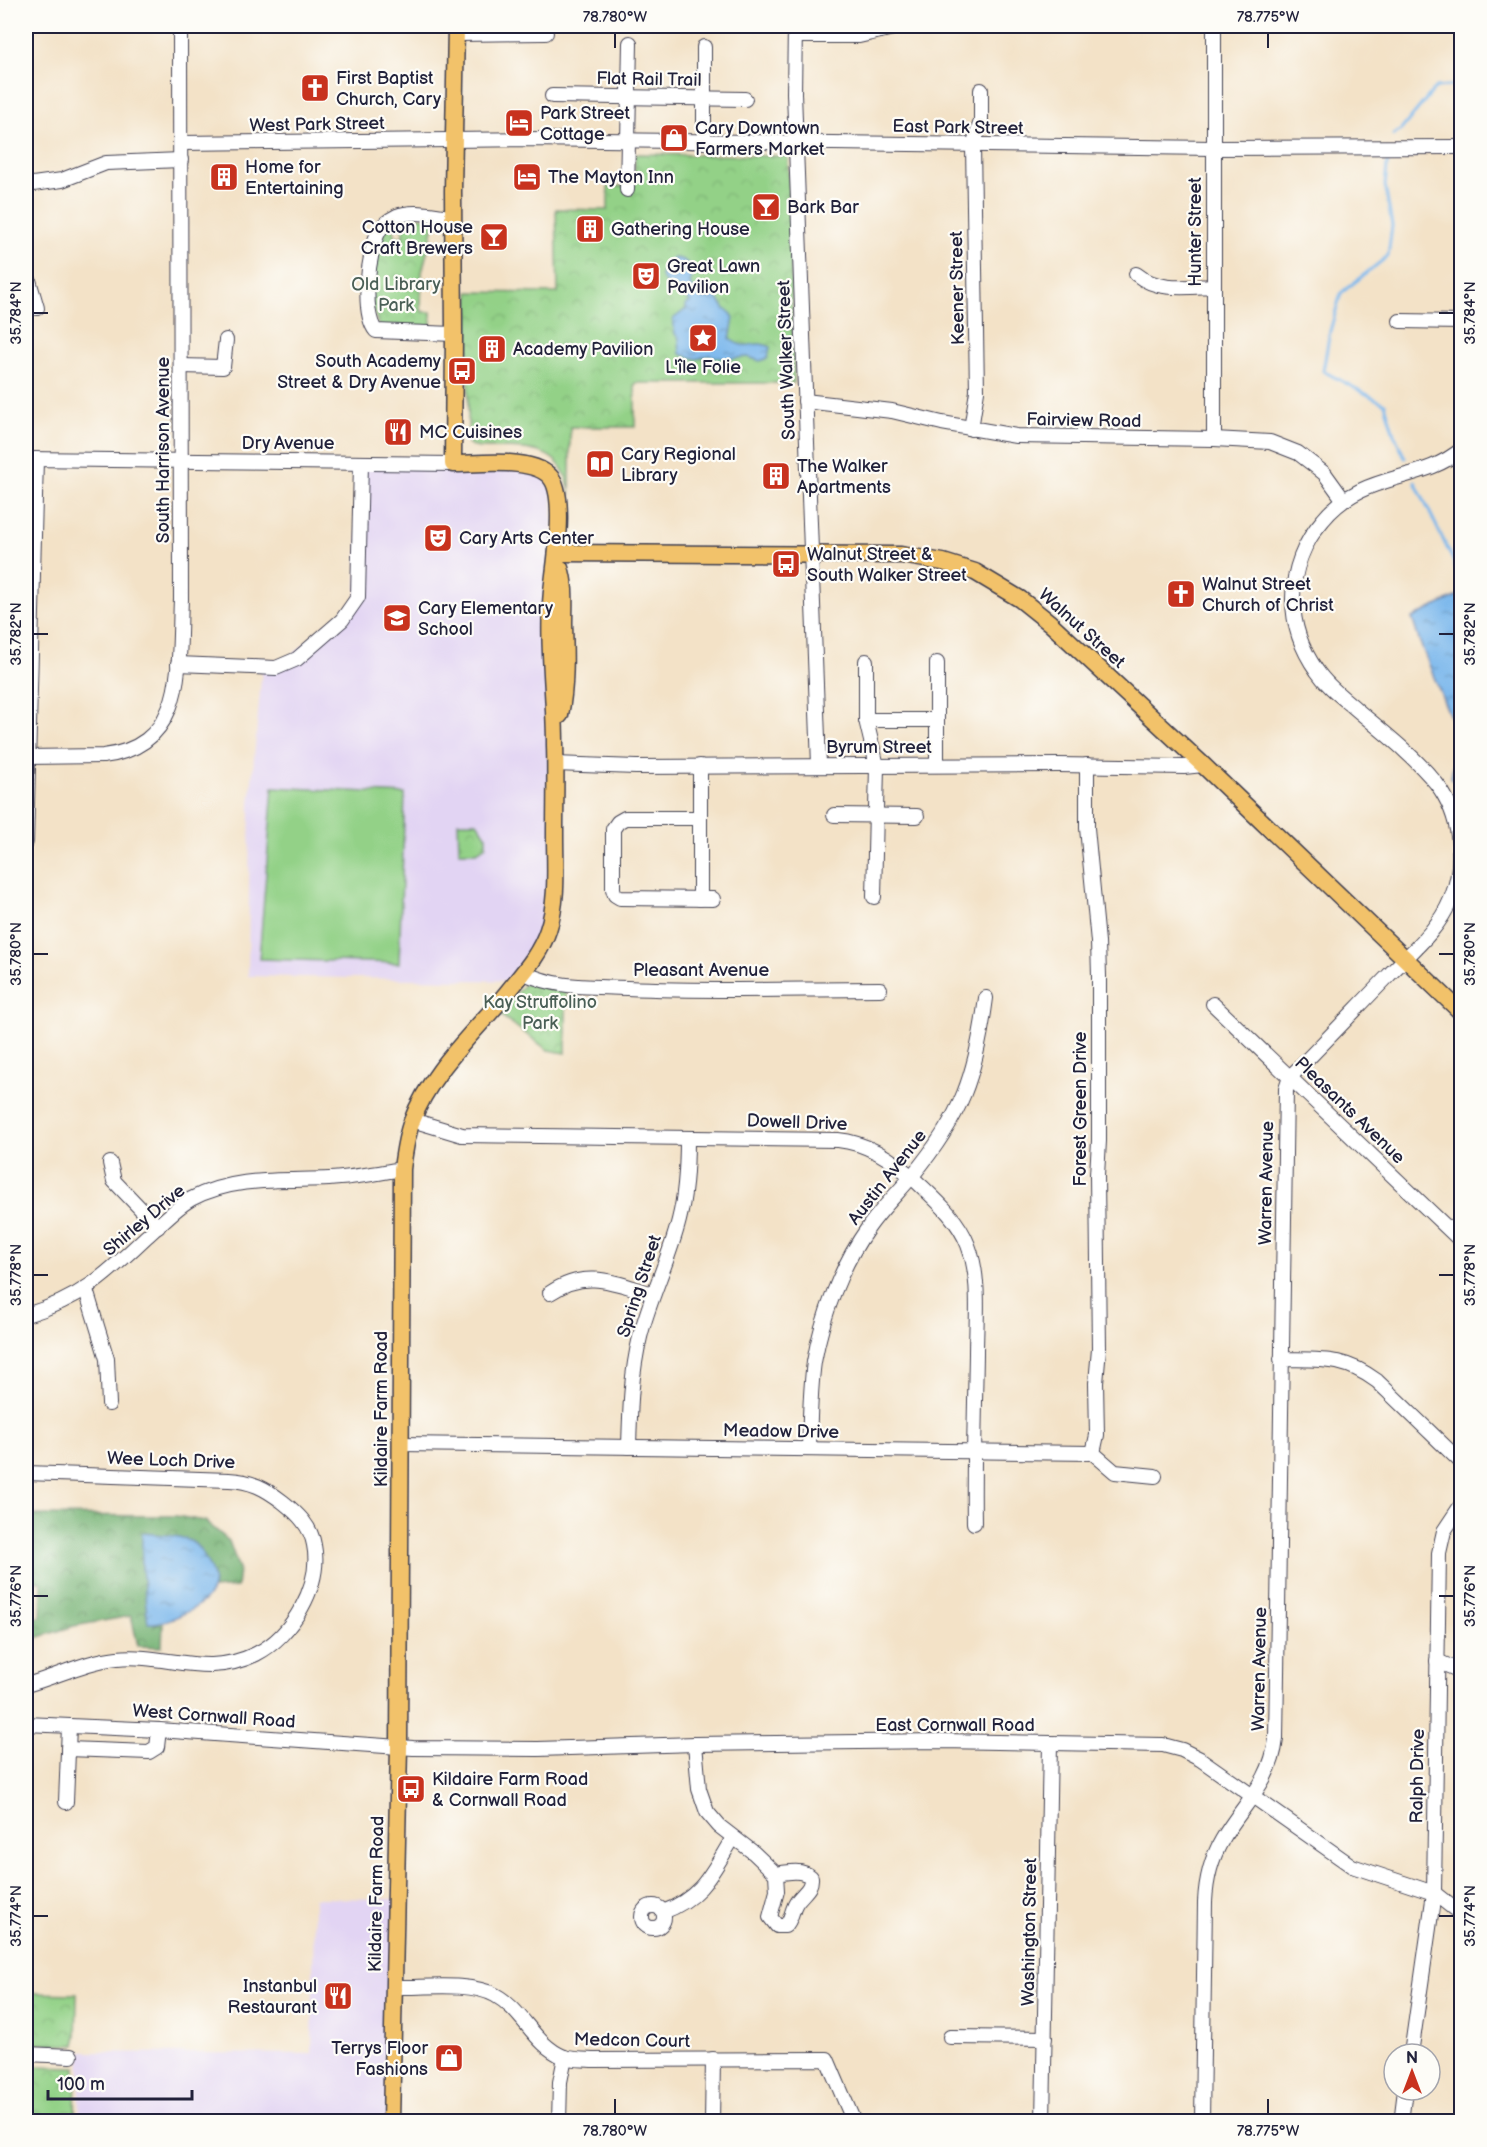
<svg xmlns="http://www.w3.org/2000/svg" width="1487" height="2147" viewBox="0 0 1487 2147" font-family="'Balsamiq Sans',sans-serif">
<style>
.built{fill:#e2d4f3}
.forest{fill:url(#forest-crowns);stroke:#4c6a58;stroke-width:1.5}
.park{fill:url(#park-crowns);stroke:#5a7a61;stroke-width:1.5}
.pitch{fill:#93d187;stroke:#5a7a61;stroke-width:1.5}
.water{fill:url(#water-ripples);stroke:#4e6c94;stroke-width:1.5}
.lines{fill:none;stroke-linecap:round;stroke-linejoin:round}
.stream{stroke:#7ab7ec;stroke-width:3}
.minor-casing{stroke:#413f50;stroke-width:16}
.major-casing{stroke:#413f50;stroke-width:19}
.minor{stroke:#fff;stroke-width:14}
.major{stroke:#f2c26a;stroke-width:16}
.ticks{fill:none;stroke:#22223b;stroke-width:2}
.labels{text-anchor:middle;stroke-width:4.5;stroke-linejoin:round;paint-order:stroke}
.poi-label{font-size:18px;fill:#22223b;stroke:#fdfcf7;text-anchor:start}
.street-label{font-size:18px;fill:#22223b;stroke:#fdfcf7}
.park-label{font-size:18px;fill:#4a5f56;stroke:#fdfcf7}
.neatline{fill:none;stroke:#22223b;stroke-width:2}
.ticks-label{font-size:15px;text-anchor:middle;fill:#22223b}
</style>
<defs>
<pattern id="forest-crowns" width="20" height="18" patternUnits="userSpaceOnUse" patternTransform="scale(1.5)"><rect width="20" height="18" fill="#76b374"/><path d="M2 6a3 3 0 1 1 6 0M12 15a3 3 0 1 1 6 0" fill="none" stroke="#609160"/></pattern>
<pattern id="park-crowns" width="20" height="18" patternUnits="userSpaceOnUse" patternTransform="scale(1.5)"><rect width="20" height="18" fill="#93d187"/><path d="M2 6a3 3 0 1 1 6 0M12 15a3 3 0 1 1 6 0" fill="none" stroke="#7eb375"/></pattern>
<pattern id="water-ripples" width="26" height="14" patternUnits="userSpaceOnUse" patternTransform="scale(1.5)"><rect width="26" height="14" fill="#7ab7ec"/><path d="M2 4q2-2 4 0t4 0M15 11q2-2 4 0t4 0" fill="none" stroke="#6494c0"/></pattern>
</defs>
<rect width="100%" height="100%" fill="#fdfcf7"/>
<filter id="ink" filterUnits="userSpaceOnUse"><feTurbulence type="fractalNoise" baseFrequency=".0167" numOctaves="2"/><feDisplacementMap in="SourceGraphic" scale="12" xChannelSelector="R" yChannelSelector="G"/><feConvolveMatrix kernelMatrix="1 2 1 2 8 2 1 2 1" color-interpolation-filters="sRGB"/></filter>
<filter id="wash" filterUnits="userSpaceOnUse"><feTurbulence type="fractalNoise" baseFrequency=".008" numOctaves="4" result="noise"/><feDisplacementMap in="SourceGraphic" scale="24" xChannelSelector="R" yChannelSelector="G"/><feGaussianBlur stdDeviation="1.35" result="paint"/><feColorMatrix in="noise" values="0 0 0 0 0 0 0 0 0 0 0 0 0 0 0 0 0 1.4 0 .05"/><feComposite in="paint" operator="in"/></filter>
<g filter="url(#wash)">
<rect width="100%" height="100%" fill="#f3e2c7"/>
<g class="built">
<path d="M361,463L525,464L552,480L555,899L517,981L248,976L250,804L262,669L276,668L356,601Z"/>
<path d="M314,1898L396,1899L391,2121L79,2122L81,2052L312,2054Z"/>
</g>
<path class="forest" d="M26,1515L176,1516L205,1521L229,1541L239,1569L237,1587L213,1589L214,1582L142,1558V1568L154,1624L163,1623L162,1647L138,1646L131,1616L74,1626L27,1641L28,1618L41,1617L42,1583L33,1579V1554L26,1540Z"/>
<g class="park">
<path d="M635,154L788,156L794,383H635V427H570V496C566,446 528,448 490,448C482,448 474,449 468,443L469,292L558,293L556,209L608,210V186H634Z"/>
<path d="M407,217L436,218L422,272L421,307L422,312H431V331L380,330L371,303V287L382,232L390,226L394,228L395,236L403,237V223Z"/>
<path d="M458,822H477L486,835V846L477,852H459Z"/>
<path d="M525,983L566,991V1053L548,1050L499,1014Z"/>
<path d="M30,1993L77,1994L76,2045L30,2044Z"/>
<path d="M29,2066L76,2067L75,2121H30Z"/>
</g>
<path class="pitch" d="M273,787L405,794L399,963L259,959Z"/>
<g class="water">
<path d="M674,258C691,259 693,271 690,284L702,299L716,296L725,309L731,313L734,318L730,339C748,353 754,338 770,347L768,358L760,361L748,357L725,359L709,355L697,359L680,354L679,338L675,334L673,319L686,309V304L690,303V301L679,292H681L679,289L666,284L661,276L666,263Z"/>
<path d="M1461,594V791L1451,778L1456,749L1453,724L1419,640L1412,618Z"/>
<path d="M142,1533C158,1535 179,1534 192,1542C199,1546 203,1554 206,1560C210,1567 215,1579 213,1587C208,1606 166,1625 148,1623L142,1568Z"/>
</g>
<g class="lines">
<g class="stream">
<path d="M1393,135L1400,131L1436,87L1462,85"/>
<path d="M1388,157L1385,185L1392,226L1388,256L1341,293L1330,331L1323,371L1385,404L1394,434L1405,458"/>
<path d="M1415,482L1453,560L1462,584"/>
</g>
</g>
</g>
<g filter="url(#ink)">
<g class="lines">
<g class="minor-casing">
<g id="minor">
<path d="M795,26L794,93L819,765"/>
<path d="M1214,26V439"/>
<path d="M456,34L546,33"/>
<path d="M795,36H859L902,26"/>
<path d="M552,96L745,99"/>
<path d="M704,142V47"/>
<path d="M181,143L528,139L1213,148L1462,147"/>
<path d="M26,185L62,180L106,163L181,160"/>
<path d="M627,190L630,43"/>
<path d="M453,217C436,216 414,209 397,216C391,219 383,224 379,231C368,251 361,313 376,331L454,334"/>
<path d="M26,270L37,308"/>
<path d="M1136,274C1158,292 1187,287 1213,286"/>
<path d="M1400,321L1462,322"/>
<path d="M181,366L223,367L226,340"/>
<path d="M805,401L892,411L942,423L1016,436L1214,439L1270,442L1298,453L1315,466L1325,474L1343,499"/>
<path d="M971,429L977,391L973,146L981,121V90"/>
<path d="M26,459L453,464"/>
<path d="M866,661V720L877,766L874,897"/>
<path d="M937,663V765"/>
<path d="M178,664L276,668L297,659L342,620L358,597L361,463"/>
<path d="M866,720H937"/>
<path d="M26,757L103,756C188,746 178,664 181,599L180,26"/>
<path d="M555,764L636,767L1059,765L1184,767L1203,765"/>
<path d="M1087,765V828L1098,942L1099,976V1141L1097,1175L1099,1349L1096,1383L1097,1435L1093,1453"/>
<path d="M700,766V899"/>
<path d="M834,815L917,816"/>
<path d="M700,818H625L618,822L613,829V889L615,895L620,898L713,899"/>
<path d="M26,842L36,459"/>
<path d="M524,973C558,989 591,986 627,988C712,992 796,989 880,989"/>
<path d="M1213,1004L1462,1242"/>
<path d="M412,1120L462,1135L838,1140C869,1143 895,1161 917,1182C937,1201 958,1219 968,1245C981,1279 976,1318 976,1354C975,1410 973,1466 974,1523"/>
<path d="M110,1163L114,1181L158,1227"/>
<path d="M86,1290L107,1359L109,1404"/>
<path d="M550,1293C586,1268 615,1283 653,1294"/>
<path d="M26,1315C81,1299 106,1275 146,1237C160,1225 175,1208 191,1199C234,1176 283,1181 329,1179C353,1178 378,1173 402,1169"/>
<path d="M1281,1359C1321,1360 1343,1356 1377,1381L1462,1463"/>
<path d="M400,1444L1093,1453L1115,1472L1155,1476"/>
<path d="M629,1447C630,1410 631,1374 640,1337C650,1297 669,1260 679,1220C686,1193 687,1166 687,1138"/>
<path d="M809,1449C810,1420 810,1391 814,1362C822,1317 841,1266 868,1228C881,1209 898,1193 912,1176C962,1116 976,1075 986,998"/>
<path d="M26,1473L229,1480C251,1481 265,1488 283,1502C297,1513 311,1526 314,1545C322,1585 292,1636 256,1654C205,1679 167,1653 117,1658C86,1661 56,1677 26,1685"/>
<path d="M1437,1661L1458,1670L1462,1674"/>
<path d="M26,1724L159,1730L413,1748L538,1749L695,1744L942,1741L1163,1745L1182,1750L1200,1759L1352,1866L1434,1893L1462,1915"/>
<path d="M695,1744L699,1789L707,1812L719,1826L754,1853L776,1874C788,1872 802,1869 811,1877C812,1890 802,1893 796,1903C791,1911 792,1920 785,1926H777L770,1917L777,1891L776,1874"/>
<path d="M68,1749L149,1752L157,1747L159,1730"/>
<path d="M66,1802L69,1726"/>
<circle cx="653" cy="1917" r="11"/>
<path d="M663,1912C703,1897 712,1872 733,1838"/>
<path d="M393,1987C422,1988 469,1981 495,1995C523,2010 534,2045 564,2057C573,2060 583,2059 592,2060L827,2059L854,2122"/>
<path d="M950,2037L1045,2038"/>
<path d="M26,2054L71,2056"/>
<path d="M1411,2054L1434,1893L1439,1553L1444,1531L1462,1504"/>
<path d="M559,2122L560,2082L565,2057"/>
<path d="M712,2122L713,2059"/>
<path d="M1043,2122L1050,1743"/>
<path d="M1202,2122L1205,1902C1206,1880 1211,1859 1222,1840C1243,1803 1271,1784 1276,1739L1286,1089L1290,1077C1323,1044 1355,1010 1388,976C1411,952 1438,931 1451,899C1466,862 1461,815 1436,783C1413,755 1383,732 1356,709C1342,697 1327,686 1317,671C1302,650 1293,625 1293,599C1293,570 1304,542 1323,520C1364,470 1419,485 1462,449"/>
<path d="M1401,2122L1405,2090"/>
</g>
</g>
<g class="major-casing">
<g id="major">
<path d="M557,553L901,555L943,562L975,572L1020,599L1050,623L1203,765L1462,1013"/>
<path d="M560,568C566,586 564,605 564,624C565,655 566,685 560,715"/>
<path d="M391,2122L399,1747L402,1169C404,1153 406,1137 412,1121C430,1072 473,1034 506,994C522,974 540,955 548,930C558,900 555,867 555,835C555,805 556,775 555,745C555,693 547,642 552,591C555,565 566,500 552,479C536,456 479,464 453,464L454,334L453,191L456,26"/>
</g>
</g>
<use href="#minor" class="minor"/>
<use href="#major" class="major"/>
</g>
</g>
<path class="ticks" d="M615,33V48M1268,33V48M33,313H48M1439,313H1454M33,634H48M1439,634H1454M33,954H48M1439,954H1454M33,1275H48M1439,1275H1454M33,1596H48M1439,1596H1454M33,1916H48M1439,1916H1454M615,2099V2114M1268,2099V2114"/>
<defs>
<g id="church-square" transform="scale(1.5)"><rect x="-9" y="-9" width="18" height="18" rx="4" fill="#c8321e" stroke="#fdfcf7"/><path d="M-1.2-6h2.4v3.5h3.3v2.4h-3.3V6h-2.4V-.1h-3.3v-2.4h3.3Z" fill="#fff"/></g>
<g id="hotel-square" transform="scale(1.5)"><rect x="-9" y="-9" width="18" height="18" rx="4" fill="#c8321e" stroke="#fdfcf7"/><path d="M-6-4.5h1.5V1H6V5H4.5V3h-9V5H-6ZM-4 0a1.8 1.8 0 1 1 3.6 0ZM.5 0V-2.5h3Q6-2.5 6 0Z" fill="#fff"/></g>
<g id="shop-square" transform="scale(1.5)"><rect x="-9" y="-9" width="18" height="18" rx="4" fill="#c8321e" stroke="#fdfcf7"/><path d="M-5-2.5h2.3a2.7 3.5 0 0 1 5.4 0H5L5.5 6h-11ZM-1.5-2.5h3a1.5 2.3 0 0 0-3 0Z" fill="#fff"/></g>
<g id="building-square" transform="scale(1.5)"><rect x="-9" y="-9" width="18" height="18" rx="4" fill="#c8321e" stroke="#fdfcf7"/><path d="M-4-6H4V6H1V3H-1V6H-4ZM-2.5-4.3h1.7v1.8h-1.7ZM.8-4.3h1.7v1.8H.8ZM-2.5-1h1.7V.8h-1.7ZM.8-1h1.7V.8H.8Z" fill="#fff"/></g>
<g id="bar-square" transform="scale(1.5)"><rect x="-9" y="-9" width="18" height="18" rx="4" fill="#c8321e" stroke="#fdfcf7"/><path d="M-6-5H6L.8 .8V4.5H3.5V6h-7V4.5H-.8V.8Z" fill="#fff"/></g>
<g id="theatre-square" transform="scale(1.5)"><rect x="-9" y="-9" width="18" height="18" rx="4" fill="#c8321e" stroke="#fdfcf7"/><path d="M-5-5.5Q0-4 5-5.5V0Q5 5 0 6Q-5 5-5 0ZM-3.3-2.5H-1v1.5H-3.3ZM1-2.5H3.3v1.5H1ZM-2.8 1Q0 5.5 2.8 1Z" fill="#fff"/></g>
<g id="sight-square" transform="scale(1.5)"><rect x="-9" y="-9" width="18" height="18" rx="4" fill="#c8321e" stroke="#fdfcf7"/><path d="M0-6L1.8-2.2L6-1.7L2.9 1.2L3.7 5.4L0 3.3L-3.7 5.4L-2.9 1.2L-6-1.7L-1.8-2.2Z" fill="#fff"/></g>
<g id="bus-square" transform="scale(1.5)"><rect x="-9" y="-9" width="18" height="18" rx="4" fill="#c8321e" stroke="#fdfcf7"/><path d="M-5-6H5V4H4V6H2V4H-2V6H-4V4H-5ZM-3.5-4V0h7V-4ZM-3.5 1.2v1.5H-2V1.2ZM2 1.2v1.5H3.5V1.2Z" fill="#fff"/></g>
<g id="restaurant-square" transform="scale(1.5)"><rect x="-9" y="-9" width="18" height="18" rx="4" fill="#c8321e" stroke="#fdfcf7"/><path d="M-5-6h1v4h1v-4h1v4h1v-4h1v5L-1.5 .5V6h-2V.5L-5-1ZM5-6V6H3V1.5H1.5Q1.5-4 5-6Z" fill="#fff"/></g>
<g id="library-square" transform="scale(1.5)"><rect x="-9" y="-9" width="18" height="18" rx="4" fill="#c8321e" stroke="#fdfcf7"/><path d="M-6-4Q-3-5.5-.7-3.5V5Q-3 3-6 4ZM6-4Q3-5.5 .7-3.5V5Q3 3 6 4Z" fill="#fff"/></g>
<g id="school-square" transform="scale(1.5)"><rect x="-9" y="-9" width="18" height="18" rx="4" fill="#c8321e" stroke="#fdfcf7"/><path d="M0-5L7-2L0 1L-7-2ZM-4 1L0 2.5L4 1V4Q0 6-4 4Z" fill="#fff"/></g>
</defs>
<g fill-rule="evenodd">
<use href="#church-square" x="315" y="88"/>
<use href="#hotel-square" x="519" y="123"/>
<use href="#shop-square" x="674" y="138"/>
<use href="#building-square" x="224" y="177"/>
<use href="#hotel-square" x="527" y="177"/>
<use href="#bar-square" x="766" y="207"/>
<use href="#building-square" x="590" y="229"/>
<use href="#bar-square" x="494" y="237"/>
<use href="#theatre-square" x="646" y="276"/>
<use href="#sight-square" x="703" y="338"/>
<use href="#building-square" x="492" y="349"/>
<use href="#bus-square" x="462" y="371"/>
<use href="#restaurant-square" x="398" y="432"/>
<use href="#library-square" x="600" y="464"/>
<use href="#building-square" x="776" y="476"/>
<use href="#theatre-square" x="438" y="538"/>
<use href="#bus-square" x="786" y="564"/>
<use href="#church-square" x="1181" y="594"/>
<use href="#school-square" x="397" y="618"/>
<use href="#bus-square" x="411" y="1789"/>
<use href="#restaurant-square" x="338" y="1996"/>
<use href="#shop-square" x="449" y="2058"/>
</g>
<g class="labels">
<g class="poi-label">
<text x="336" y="84">First Baptist<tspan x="336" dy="21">Church, Cary</tspan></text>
<text x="540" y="119">Park Street<tspan x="540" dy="21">Cottage</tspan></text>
<text x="695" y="134">Cary Downtown<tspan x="695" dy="21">Farmers Market</tspan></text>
<text x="245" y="173">Home for<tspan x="245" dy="21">Entertaining</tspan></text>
<text x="548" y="183">The Mayton Inn</text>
<text x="787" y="213">Bark Bar</text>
<text x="473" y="233" text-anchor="end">Cotton House<tspan x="473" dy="21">Craft Brewers</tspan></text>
<text x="611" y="235">Gathering House</text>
<text x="667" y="272">Great Lawn<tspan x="667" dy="21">Pavilion</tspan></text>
<text x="513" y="355">Academy Pavilion</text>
<text x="441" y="367" text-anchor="end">South Academy<tspan x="441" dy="21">Street &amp; Dry Avenue</tspan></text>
<text x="703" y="373" text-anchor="middle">L'île Folie</text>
<text x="419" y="438">MC Cuisines</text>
<text x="621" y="460">Cary Regional<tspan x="621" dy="21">Library</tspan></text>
<text x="797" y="472">The Walker<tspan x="797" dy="21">Apartments</tspan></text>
<text x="459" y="544">Cary Arts Center</text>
<text x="807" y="560">Walnut Street &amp;<tspan x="807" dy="21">South Walker Street</tspan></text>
<text x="1202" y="590">Walnut Street<tspan x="1202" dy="21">Church of Christ</tspan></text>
<text x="418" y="614">Cary Elementary<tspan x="418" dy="21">School</tspan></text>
<text x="432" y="1785">Kildaire Farm Road<tspan x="432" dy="21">&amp; Cornwall Road</tspan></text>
<text x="317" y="1992" text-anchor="end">Instanbul<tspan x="317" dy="21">Restaurant</tspan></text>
<text x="428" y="2054" text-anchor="end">Terrys Floor<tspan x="428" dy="21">Fashions</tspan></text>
</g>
<g class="street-label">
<text transform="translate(649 79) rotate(1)" y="6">Flat Rail Trail</text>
<text transform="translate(317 124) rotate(-1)" y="6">West Park Street</text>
<text transform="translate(958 127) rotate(1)" y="6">East Park Street</text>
<text transform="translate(1195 232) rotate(-90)" y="6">Hunter Street</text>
<text transform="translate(957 288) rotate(-91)" y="6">Keener Street</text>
<text transform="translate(786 360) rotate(-92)" y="6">South Walker Street</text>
<text transform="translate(1084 420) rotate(1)" y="6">Fairview Road</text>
<text x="288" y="449">Dry Avenue</text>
<text transform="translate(163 450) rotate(-90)" y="6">South Harrison Avenue</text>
<text transform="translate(1082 628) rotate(42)" y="6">Walnut Street</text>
<text x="879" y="753">Byrum Street</text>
<text x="701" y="976">Pleasant Avenue</text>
<text transform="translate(1080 1109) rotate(-90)" y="6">Forest Green Drive</text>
<text transform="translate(1350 1110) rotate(44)" y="6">Pleasants Avenue</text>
<text transform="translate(797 1122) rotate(2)" y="6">Dowell Drive</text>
<text transform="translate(887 1177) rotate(-52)" y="6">Austin Avenue</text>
<text transform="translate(1266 1183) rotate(-89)" y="6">Warren Avenue</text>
<text transform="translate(144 1220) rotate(-40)" y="6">Shirley Drive</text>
<text transform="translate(639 1286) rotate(-72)" y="6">Spring Street</text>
<text transform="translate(381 1409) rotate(-90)" y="6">Kildaire Farm Road</text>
<text transform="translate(781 1431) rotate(1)" y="6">Meadow Drive</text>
<text transform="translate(171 1460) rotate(2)" y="6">Wee Loch Drive</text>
<text transform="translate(1259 1669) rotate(-89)" y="6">Warren Avenue</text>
<text transform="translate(214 1716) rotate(4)" y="6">West Cornwall Road</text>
<text x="955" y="1731">East Cornwall Road</text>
<text transform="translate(1417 1776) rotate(-89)" y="6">Ralph Drive</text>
<text transform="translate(376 1894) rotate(-89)" y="6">Kildaire Farm Road</text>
<text transform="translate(1029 1932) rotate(-89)" y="6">Washington Street</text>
<text transform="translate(632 2040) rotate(1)" y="6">Medcon Court</text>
</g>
<g class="park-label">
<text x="396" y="290">Old Library<tspan x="396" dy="21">Park</tspan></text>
<text x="540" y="1008">Kay Struffolino<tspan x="540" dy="21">Park</tspan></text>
</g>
</g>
<rect width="1487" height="2147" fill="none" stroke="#fdfcf7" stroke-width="66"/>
<g transform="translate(1412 2072)"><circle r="28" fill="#fdfcf7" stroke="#a5a5ac" stroke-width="1.5"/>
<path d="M0-4.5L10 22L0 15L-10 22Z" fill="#c8321e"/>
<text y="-9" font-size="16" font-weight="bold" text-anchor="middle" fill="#22223b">N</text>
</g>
<path d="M48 2090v9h144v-9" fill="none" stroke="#22223b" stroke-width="3"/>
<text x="57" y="2090" font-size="18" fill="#22223b" stroke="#fdfcf7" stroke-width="4.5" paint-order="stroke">100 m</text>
<rect x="33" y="33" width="1421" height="2081" class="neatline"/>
<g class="ticks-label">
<text x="615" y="22">78.780°W</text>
<text x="1268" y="22">78.775°W</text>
<text transform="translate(16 313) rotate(-90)" y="5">35.784°N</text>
<text transform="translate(1470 313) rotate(-90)" y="5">35.784°N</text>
<text transform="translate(16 634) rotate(-90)" y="5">35.782°N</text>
<text transform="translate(1470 634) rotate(-90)" y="5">35.782°N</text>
<text transform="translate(16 954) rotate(-90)" y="5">35.780°N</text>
<text transform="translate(1470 954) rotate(-90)" y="5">35.780°N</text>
<text transform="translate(16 1275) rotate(-90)" y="5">35.778°N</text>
<text transform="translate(1470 1275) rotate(-90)" y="5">35.778°N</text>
<text transform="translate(16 1596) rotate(-90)" y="5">35.776°N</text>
<text transform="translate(1470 1596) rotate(-90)" y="5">35.776°N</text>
<text transform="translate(16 1916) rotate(-90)" y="5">35.774°N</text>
<text transform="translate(1470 1916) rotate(-90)" y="5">35.774°N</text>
<text x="615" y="2136">78.780°W</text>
<text x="1268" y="2136">78.775°W</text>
</g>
</svg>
